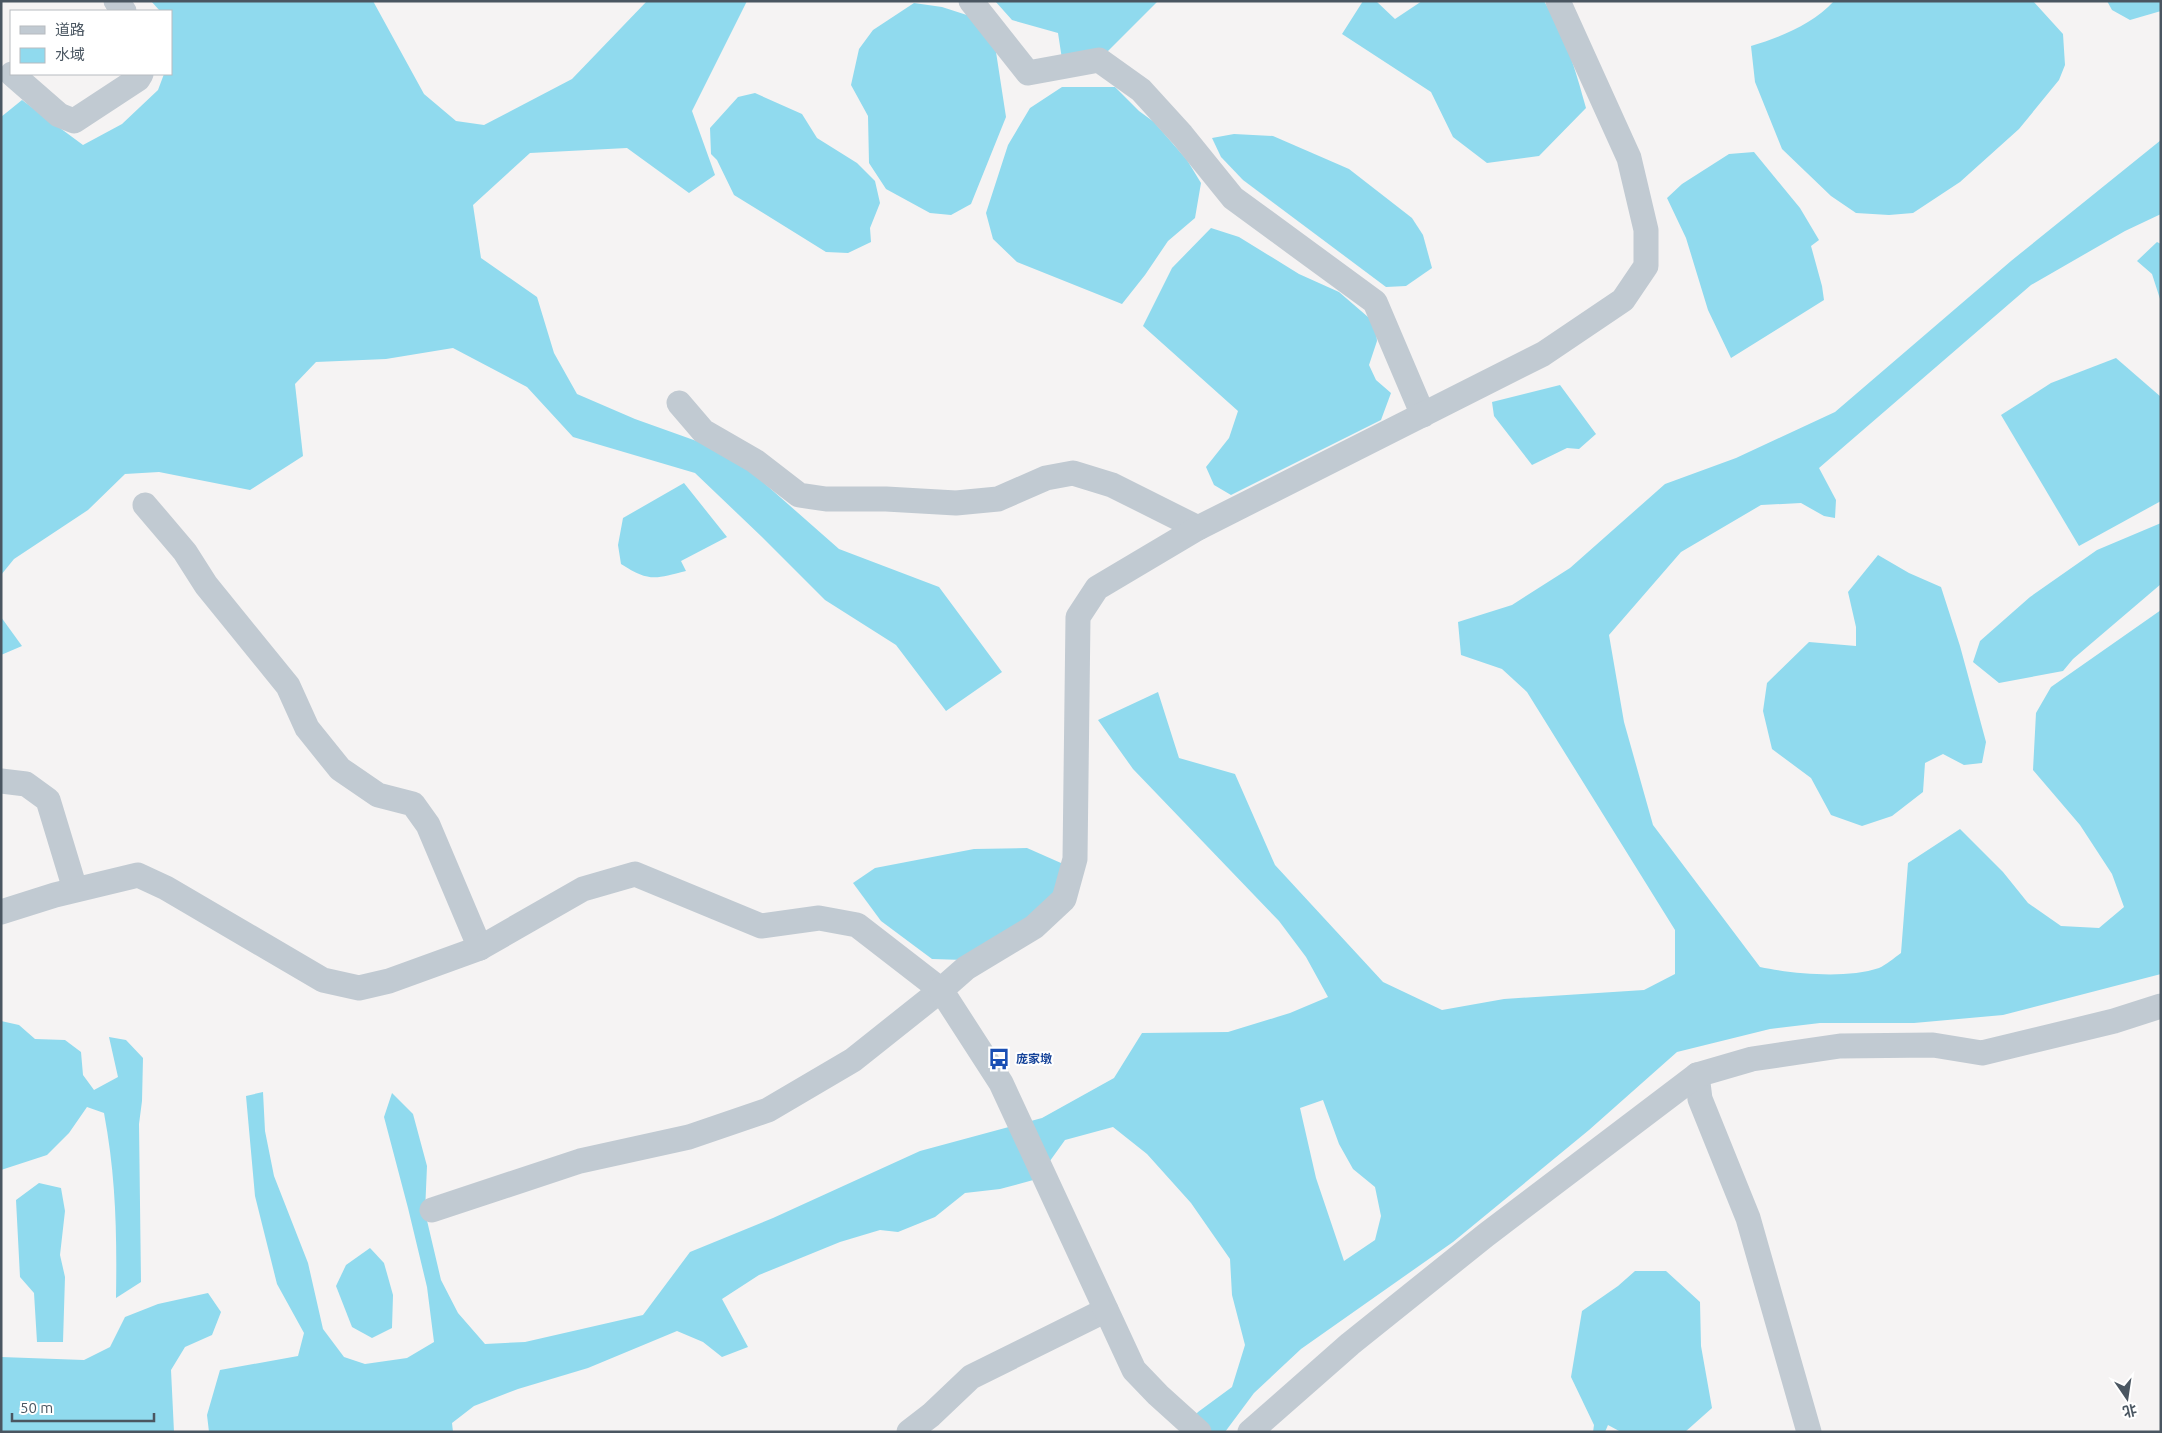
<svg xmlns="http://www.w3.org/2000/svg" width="2162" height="1433" viewBox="0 0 2162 1433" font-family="Ubuntu,'Noto Sans SC',sans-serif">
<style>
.water{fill:#90daee;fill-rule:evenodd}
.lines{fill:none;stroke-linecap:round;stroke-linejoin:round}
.minor{stroke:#c1cad2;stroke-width:25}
.labels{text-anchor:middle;stroke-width:4;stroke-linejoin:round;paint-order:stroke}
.transit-label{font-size:12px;font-weight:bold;fill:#164399;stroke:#fff;text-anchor:start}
</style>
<rect width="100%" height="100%" fill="#f5f3f3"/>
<g class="water">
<path d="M151,1H373L424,94L456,121L484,125L572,79L647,1H747L692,111L715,175L689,193L627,148L530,153L473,205L481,258L537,297L554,353L577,394L635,419L730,453L839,549L939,587L1002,672L946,711L896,645L825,600L762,537L695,473L573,437L527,387L453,348L386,359L316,362L295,384L303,456L250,490L159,472L125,474L88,510L14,559L1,575V117L22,100L83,145L122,124L158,90L164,74H171V11H160Z"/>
<path d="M995,1H1158L1099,60L1062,59L1058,33L1012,20Z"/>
<path d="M1363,1H1376L1395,19L1422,1H1544C1566,37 1575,68 1586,108L1539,156L1487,163L1453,137L1431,92L1342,34Z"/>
<path d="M1834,1H2033L2063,34L2065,65L2059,80L2019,129L1960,182L1913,213L1889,215L1856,213L1831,196L1782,149L1755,82L1751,46C1780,37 1812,25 1834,1Z"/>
<path d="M2107,1H2161V11L2130,20L2112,10Z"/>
<path d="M914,3L942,7L973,17L996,52L1006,117L971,204L951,215L930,213L886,189L869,163L868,116L851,85L859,49L873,30Z"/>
<path d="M1062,87H1115L1139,111L1154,122L1187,160L1201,183L1195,218L1168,241L1145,275L1122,304L1017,262L993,239L986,213L1008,145L1030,108Z"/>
<path d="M755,93L802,114L817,138L857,163L875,181L880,203L870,228L871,242L848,253L826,252L734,195L717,160L711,154L710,128L738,97Z"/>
<path d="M1234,134L1273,136L1349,169L1412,218L1423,235L1432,268L1406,286L1386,287L1243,180L1221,157L1212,138Z"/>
<path d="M2161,140V214L2125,231L2031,285L1819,468L1836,500L1835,518L1824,516L1801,503L1761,505L1681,552L1609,635L1624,722L1653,825L1760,967C1793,974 1847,979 1879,968C1886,965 1894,958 1901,953L1908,863L1960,829L2003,872L2028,903L2061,926L2099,928L2124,907L2112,874L2080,825L2033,770L2036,713L2051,687L2161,610V974L2003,1015L1914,1023H1820L1770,1029L1677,1052L1589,1130L1453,1242L1301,1349L1254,1393L1225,1432H1180L1198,1412L1232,1387L1245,1345L1232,1295L1230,1259L1191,1203L1147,1154L1113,1127L1065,1140L1037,1179L1000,1189L965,1193L935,1217L898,1232L880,1230L840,1242L759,1275L722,1299L748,1347L722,1357L703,1342L677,1331L588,1368L518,1389L474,1406L452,1423L453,1432H209L207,1415L220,1370L298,1356L304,1333L277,1284L255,1196L246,1096L263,1092L265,1131L274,1176L308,1263L323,1329L344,1357L365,1364L407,1358L434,1342L427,1287L408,1208L384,1117L392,1093L413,1114L427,1166L425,1212L441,1280L458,1313L485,1344L525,1342L643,1315L690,1252L773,1218L920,1151L1042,1118L1114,1078L1142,1033L1228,1032L1290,1013L1328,997L1306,957L1279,921L1133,769L1098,720L1158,692L1179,758L1235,774L1275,865L1383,982L1442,1010L1504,999L1644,990L1675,974V930L1527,692L1502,669L1461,655L1458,622L1512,605L1570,568L1665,484L1736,458L1835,412L2011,261ZM1323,1100L1339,1144L1353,1169L1375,1187L1381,1216L1375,1240L1344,1261L1316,1178L1300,1108Z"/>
<path d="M1754,152L1800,208L1819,240L1811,246L1822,286L1824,300L1731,358L1708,310L1686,238L1667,198L1682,184L1729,154Z"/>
<path d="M1211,228L1239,237L1299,274L1339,292L1375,323L1377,341L1369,365L1376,380L1391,393L1381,420L1231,495L1214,485L1206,467L1229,438L1238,411L1143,326L1172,268Z"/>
<path d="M2157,242L2161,244V302L2152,274L2137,261Z"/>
<path d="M2116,358L2161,397V501L2079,546L2001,415L2051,383Z"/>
<path d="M1560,385L1596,434L1579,449L1567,448L1532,465L1494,416L1492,402Z"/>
<path d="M684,483L727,537L681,561L686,571C655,579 649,582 621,564L618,545L623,518Z"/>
<path d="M2161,523V584L2073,659L2063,671L1999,683L1973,662L1980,641L2030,597L2097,550Z"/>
<path d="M1878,555L1909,573L1941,587L1960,646L1986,742L1982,763L1964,765L1943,754L1925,763L1923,792L1892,816L1862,826L1831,815L1811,778L1772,749L1763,711L1767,683L1809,642L1856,646V627L1848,592Z"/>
<path d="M1,617L22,646L1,655Z"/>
<path d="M1027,848L1061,863V880L1049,900L1023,923L964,960L932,959L881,921L853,883L875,868L974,849Z"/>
<path d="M1,1021L19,1025L35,1039L65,1040L81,1052L83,1075L94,1090L118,1077L109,1037L126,1040L143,1058L142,1101L139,1124L141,1282L116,1298C117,1233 116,1177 104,1113L87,1107L69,1133L47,1155L1,1170Z"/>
<path d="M39,1183L61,1188L65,1211L60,1255L65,1277L63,1342H37L34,1293L20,1277L16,1200Z"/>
<path d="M370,1248L384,1263L393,1295L392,1328L372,1338L352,1327L336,1286L346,1265Z"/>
<path d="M1635,1271H1666L1700,1302L1701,1346L1712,1408L1685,1432H1621L1608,1425L1605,1432H1593L1594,1425L1571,1377L1582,1311L1618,1286Z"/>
<path d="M208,1293L221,1312L212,1335L185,1347L171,1370L174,1432H1V1357L84,1360L110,1347L125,1317L158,1304Z"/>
</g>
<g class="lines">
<g class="minor">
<path d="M116,1L124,11"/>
<path d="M971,1L1028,73L1099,60L1141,90L1182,135L1233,198L1375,302L1423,415"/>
<path d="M12,74L59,115L74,121L138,79L141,74"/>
<path d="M679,403L703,431L755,461L799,495L826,499H886L956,503L998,499L1046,478L1073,473L1112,485L1198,528"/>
<path d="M145,505L185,552L206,585L288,686L307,728L340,769L378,795L413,804L428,825L480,948"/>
<path d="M1,781L26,784L48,800L75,889"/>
<path d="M1,912L55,895L138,875L166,888L323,980L359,988L389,981L480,948L583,889L635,874L761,926L819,918L857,925L941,990L853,1060L768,1110L689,1137L580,1161L432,1210"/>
<path d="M1697,1075L1700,1099L1748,1218L1809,1432"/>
<path d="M909,1432L931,1415L971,1377L1106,1310"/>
<path d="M1199,1432L1158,1395L1134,1370L1001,1083L941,990L966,968L1034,927L1064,899L1075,859L1078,617L1097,588L1198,528L1543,354L1623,300L1646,266V230L1629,158L1558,1"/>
<path d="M1250,1432L1350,1344L1486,1235L1697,1075L1752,1059L1840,1046L1933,1045L1982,1053L2114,1021L2161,1006"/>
</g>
</g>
<defs>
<g id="bus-bare" transform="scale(1.725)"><path d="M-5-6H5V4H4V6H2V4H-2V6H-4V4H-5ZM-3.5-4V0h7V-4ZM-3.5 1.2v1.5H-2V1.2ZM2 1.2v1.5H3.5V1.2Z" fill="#1a4fb4" stroke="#fff" stroke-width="2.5" paint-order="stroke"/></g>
</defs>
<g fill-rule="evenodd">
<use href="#bus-bare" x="999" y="1059"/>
</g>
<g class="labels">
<g class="transit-label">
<text x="1016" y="1063">庞家墩</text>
</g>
</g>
<rect width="2162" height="1433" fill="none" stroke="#4a5661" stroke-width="5"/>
<rect x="10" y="10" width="162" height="65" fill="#ffffff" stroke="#b7bbc0"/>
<rect x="20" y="26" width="25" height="8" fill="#c1cad2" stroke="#b7bbc0"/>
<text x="55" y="35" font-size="15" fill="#4a5661">道路</text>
<rect x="20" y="48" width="25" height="15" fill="#90daee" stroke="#b7bbc0"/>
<text x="55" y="60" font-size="15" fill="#4a5661">水域</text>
<g transform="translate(2127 1398) rotate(167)" stroke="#ffffff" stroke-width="4" paint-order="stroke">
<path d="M0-4L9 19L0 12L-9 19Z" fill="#4a5661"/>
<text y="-8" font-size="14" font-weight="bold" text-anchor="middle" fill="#4a5661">北</text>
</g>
<path d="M12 1413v8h142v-8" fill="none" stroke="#4a5661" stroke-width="2.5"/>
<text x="20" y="1413" font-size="15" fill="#4a5661" stroke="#ffffff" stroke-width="4" paint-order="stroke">50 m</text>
</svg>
